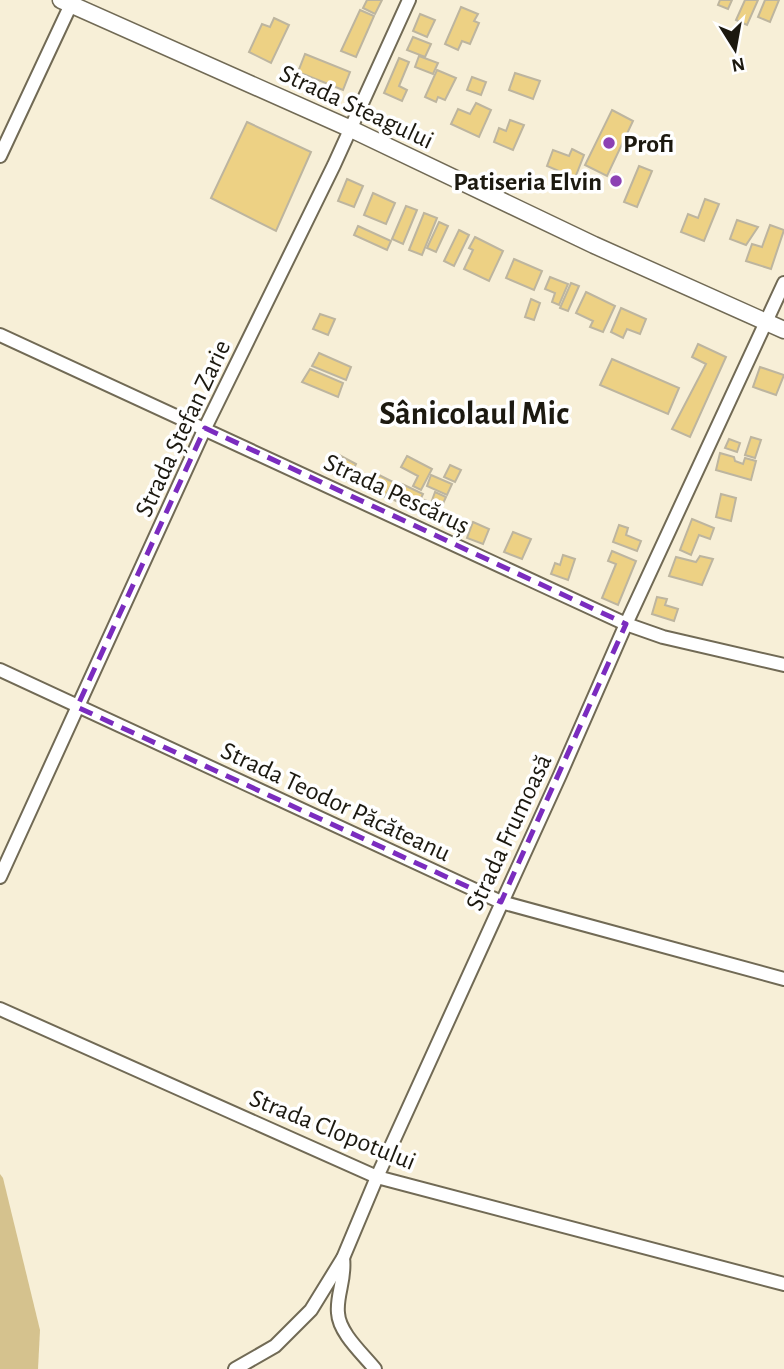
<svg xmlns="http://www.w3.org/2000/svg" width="784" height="1369" viewBox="0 0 784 1369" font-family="'Alegreya Sans',sans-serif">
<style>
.green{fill:#d5c28e}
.building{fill:#edd184;stroke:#bdb59f;stroke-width:2}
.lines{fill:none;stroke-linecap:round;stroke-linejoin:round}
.street-casing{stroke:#716a55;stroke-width:16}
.secondary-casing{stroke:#716a55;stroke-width:19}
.street{stroke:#fff;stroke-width:12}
.secondary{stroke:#fff;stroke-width:16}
.marked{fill:none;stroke:#7b2cbf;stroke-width:5;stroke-dasharray:14 9;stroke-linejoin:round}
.poi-dot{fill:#8d41b3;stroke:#fff;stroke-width:2.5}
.labels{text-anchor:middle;stroke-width:7;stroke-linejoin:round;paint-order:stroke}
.street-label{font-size:26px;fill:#1c1910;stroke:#fff}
.poi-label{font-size:26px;font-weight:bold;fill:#1c1910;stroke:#fff;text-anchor:start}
.district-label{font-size:33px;font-weight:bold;fill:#1c1910;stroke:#fff}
</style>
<rect width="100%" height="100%" fill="#f7efd7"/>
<path class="green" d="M0,1174L3,1178L40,1330L38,1369H0Z"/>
<g class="building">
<path d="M367,0H382L375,14L363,8Z"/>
<path d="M720,0H732L728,9L718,5Z"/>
<path d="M745,0H758L747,25L736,20Z"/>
<path d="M765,0H779L770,22L758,17Z"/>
<path d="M461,7L478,14L474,21L479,23L470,44L462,41L458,50L445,44Z"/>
<path d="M360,10L374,16L356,57L341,51Z"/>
<path d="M420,14L435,20L427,37L413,31Z"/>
<path d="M274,18L289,25L271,63L249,52L262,24L270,27Z"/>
<path d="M413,37L431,44L425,57L407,50Z"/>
<path d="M305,54L350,72L343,90L298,72Z"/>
<path d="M419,56L438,63L433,74L415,67Z"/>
<path d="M399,58L409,62L399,86L407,90L402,101L384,93Z"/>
<path d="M437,70L456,78L445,100L438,97L436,102L425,97Z"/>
<path d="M515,73L540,81L533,99L509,90Z"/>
<path d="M472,77L486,82L481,95L467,90Z"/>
<path d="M476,103L491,110L479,137L451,124L458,109L470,114Z"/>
<path d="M612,110L633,121L607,176L585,165Z"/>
<path d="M510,120L524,125L513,150L494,142L499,128L506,131Z"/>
<path d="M247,122L311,152L276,231L211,198Z"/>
<path d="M572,149L584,155L575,178L547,166L553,150L569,156Z"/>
<path d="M639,166L652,171L637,207L624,202Z"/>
<path d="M615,174L622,178L618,187L610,184Z"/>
<path d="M347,179L363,186L354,207L338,201Z"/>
<path d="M373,193L395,203L386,224L364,215Z"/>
<path d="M705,199L719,204L704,241L681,232L688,214L698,218Z"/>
<path d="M406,206L417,210L403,244L392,239Z"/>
<path d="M424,213L437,218L422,255L409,250Z"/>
<path d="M737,220L758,227L746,245L730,239Z"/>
<path d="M439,222L448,226L436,252L427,248Z"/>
<path d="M770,225L784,230L771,269L746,261L752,244L762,247Z"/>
<path d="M358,226L391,241L387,250L354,235Z"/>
<path d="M459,230L469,235L454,266L444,261Z"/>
<path d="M475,237L503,251L489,281L464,269L473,250L469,248Z"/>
<path d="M514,259L542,271L534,290L506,278Z"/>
<path d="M550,277L568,284L559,305L552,302L555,293L545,289Z"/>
<path d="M571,283L579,286L568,311L560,308Z"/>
<path d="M586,292L615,306L603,332L590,327L593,321L576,313Z"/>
<path d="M531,299L540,303L534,320L525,317Z"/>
<path d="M621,308L646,319L640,334L627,329L623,338L611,332Z"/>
<path d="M320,314L335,319L328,335L313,329Z"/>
<path d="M698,344L726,357L690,437L672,429L706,364L692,357Z"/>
<path d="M319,353L351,367L346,380L312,366Z"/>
<path d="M612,359L679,388L668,414L600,385Z"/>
<path d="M760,367L784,375L776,395L753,387Z"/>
<path d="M310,369L343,383L338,397L302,382Z"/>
<path d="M751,437L761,440L755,458L745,455Z"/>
<path d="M729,439L740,443L737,452L725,448Z"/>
<path d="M720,453L734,457L735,461L743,464L745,458L756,461L751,480L716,470Z"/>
<path d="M339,455L356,464L348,481L330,472Z"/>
<path d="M407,456L432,469L421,490L413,486L418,476L401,467Z"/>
<path d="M450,465L461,470L455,482L444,477Z"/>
<path d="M373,472L393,482L385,497L366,487Z"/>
<path d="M431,475L452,484L447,495L427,486Z"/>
<path d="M402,484L423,494L415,510L394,500Z"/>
<path d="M435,492L446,497L435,521L419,514L425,500L431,503Z"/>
<path d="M721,494L736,498L731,521L716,517Z"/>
<path d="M692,519L714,528L710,539L699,535L691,555L680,550Z"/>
<path d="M473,522L489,529L483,544L467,538Z"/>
<path d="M619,525L628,528L626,535L641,541L637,551L613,542Z"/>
<path d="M513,532L531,539L522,559L504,552Z"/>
<path d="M612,551L636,561L618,605L602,598L616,564L608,561Z"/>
<path d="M563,555L575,559L568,580L551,574L555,563L560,565Z"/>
<path d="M700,556L713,559L702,585L669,576L676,557L696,562Z"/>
<path d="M657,597L667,599L665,605L678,609L674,621L652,614Z"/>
</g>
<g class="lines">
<g class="street-casing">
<g id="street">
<path d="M0,156L73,0"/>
<path d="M0,335L626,624L663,637L784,665"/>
<path d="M0,670L501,902L784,979"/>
<path d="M0,877L205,428L334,165L409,0"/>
<path d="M0,1009L377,1177L784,1284"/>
<path d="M343,1258C346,1279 336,1295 338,1313C339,1333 363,1354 375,1369"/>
<path d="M235,1369L275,1346L311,1310L343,1258L377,1177L560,775L626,624L784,283"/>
</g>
</g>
<g class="secondary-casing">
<path id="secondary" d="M61,0L351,129L594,245L784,330"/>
</g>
<use href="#street" class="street"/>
<use href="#secondary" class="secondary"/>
</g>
<path class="marked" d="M205,428L626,624L501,902L77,707Z"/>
<g class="poi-dot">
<circle cx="609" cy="143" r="7"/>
<circle cx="616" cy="181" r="7"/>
</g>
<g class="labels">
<g class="street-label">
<text transform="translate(357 106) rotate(25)" y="9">Strada Steagului</text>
<text transform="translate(182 428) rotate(-65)" y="9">Strada Ștefan Zarie</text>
<text transform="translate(397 493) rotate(25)" y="9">Strada Pescăruș</text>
<text transform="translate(336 801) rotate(25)" y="9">Strada Teodor Păcăteanu</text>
<text transform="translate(508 832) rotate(-65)" y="9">Strada Frumoasă</text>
<text transform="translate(333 1129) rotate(22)" y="9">Strada Clopotului</text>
</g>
<g class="poi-label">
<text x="623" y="152">Profi</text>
<text x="602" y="190" text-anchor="end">Patiseria Elvin</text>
</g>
<g class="district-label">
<text x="474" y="424">Sânicolaul Mic</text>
</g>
</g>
<g transform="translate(735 49) rotate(169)" stroke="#ffffff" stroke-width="5" paint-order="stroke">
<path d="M0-5L12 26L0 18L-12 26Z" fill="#1c1910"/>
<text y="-10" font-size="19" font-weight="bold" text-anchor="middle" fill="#1c1910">N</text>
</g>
</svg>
